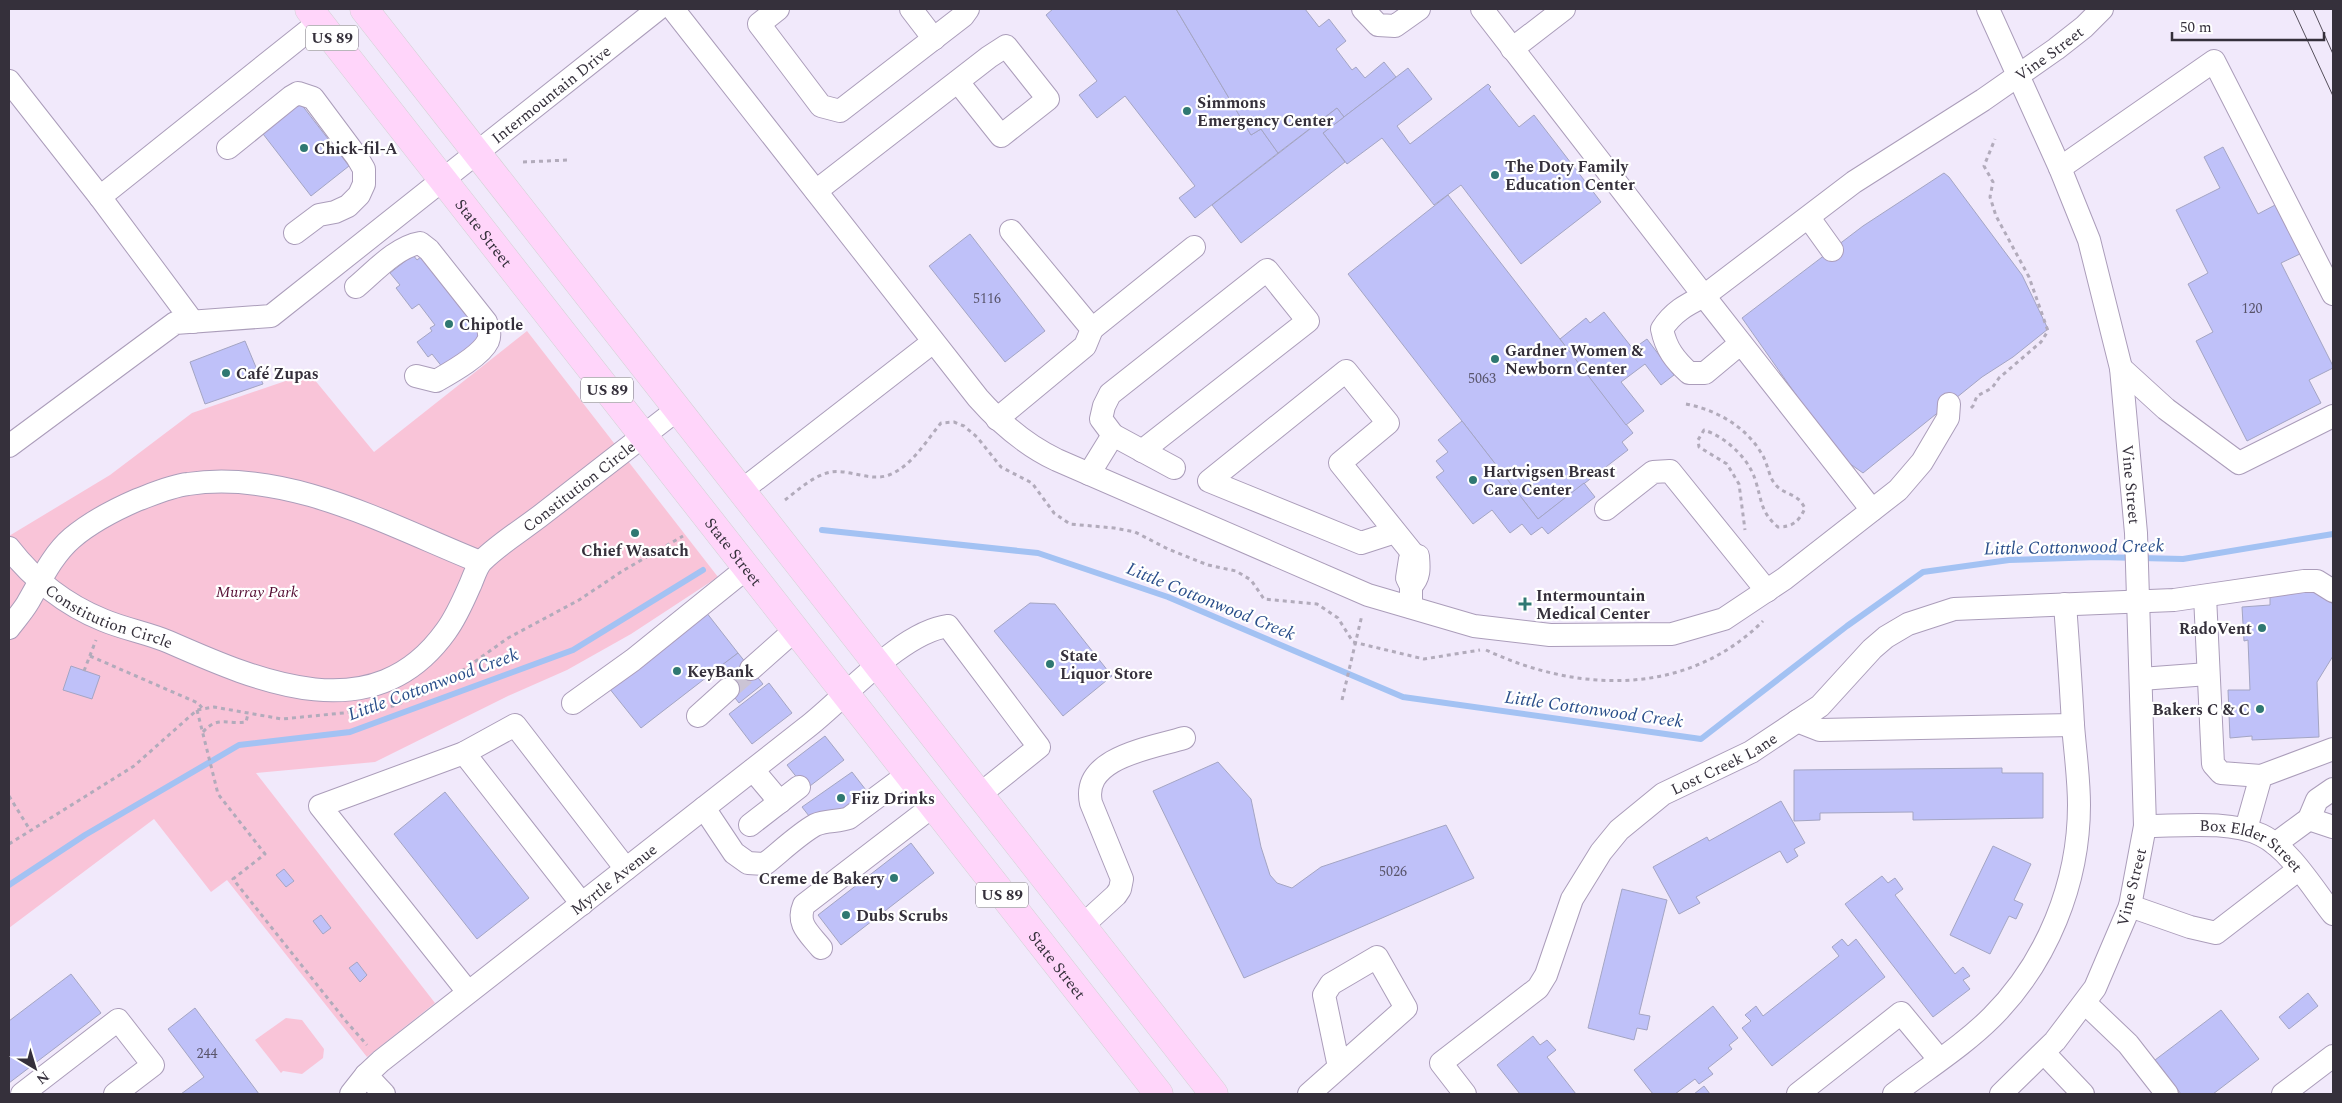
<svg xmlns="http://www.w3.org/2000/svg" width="2342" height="1103" viewBox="0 0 2342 1103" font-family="Spectral,serif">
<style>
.green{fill:#f9c4d8}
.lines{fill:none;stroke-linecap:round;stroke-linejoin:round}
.stream{stroke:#a3c2f3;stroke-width:6}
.building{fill:#bfc1f9;stroke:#a4a5c3}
.minor-tunnel{stroke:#cbc4d5;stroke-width:22;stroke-dasharray:22 11;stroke-linecap:butt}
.minor-casing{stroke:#ab9dba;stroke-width:24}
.major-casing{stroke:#d3d1d4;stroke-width:29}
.path{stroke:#b2abbb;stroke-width:3;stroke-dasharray:4 4;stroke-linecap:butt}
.minor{stroke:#fff;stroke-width:22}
.major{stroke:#ffd5fa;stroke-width:28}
.tram{stroke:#554f5b;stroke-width:1}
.poi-dot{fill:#2f7872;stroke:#fff;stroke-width:2}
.labels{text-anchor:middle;stroke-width:4.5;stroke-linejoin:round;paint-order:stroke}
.number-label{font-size:14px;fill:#58546a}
.shield{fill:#fff;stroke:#726e76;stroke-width:1}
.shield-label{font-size:15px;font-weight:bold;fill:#35303b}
.street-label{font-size:16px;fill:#35303b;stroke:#fff}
.poi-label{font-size:16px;font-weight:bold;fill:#35303b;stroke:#fff;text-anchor:start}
.park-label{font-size:16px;font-style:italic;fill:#571035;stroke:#fff}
.water-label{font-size:18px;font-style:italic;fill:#294e8a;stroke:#fff}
</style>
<rect width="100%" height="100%" fill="#f1e9fb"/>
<g class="green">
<path d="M527,331L718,577L631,634L567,670L508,696L375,762L256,773L435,1003L367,1057L227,880L211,892L154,819L9,928V536L110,475L192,413L309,373L374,452Z"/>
<path d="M286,1018L302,1020L324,1049L323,1058L302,1074L283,1071L281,1073L255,1040Z"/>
</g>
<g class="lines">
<g class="stream">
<path d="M822,530L1038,553L1168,597L1403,697L1701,739L1847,626L1923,572L2009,560L2098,557L2183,559L2333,534"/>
<path d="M9,885L85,835L239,745L350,732L573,650L703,570"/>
</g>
</g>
<g class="building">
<path d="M1053,9H1176L1251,135L1261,129L1278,153L1195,218L1179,198L1195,186L1125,96L1097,118L1079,95L1097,81L1046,15Z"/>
<path d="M1176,9H1305L1319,27L1329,19L1346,41L1336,49L1352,70L1356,67L1365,78L1384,62L1396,77L1344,117L1337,108L1278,153L1261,129L1251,135Z"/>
<path d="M1408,68L1432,99L1397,126L1410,144L1488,84L1491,87L1489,89L1519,127L1534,115L1601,202L1521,264L1461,185L1434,205L1382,138L1347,164L1323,133Z"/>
<path d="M298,100L349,166L311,196L260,130Z"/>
<path d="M1337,108L1344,117L1323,133L1345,162L1241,243L1212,205Z"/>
<path d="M2223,147L2258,214L2277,204L2302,253L2281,263L2333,366V368L2309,380L2321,403L2247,441L2196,341L2213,332L2188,284L2208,273L2176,210L2220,188L2204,157Z"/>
<path d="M1944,173L1949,177L2022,275L2048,329L2013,357L1982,377L1863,473L1839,456L1742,318L1863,226Z"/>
<path d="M1448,195L1633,433L1622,442L1628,450L1538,519L1348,274Z"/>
<path d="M970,234L1045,331L1005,362L929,266Z"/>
<path d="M413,255L417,260L422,256L483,335L443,368L432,354L428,357L417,342L432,331L430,328L435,325L419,304L412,309L396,288L400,285L390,273Z"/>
<path d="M1604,312L1633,349L1647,339L1674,375L1661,385L1645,364L1621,382L1644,411L1626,425L1560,339L1586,318L1590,323Z"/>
<path d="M245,341L263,384L205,404L190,362Z"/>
<path d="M1462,421L1538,519L1584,483L1595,497L1548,534L1542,527L1531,535L1522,524L1510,533L1492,510L1473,524L1436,477L1444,471L1436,461L1448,452L1438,440Z"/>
<path d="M2312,590L2333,604V656L2317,682L2319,737L2252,740V736L2230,738L2228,690H2250L2248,640L2244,641L2242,607L2270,605V593Z"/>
<path d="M1030,603L1055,604L1112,676L1063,716L994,631Z"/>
<path d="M706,612L738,653L641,728L609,688Z"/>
<path d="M738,653L763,684L739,703L714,671Z"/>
<path d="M71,666L100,676L92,699L63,690Z"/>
<path d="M769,683L792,713L752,744L729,714Z"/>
<path d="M825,736L844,760L806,789L787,765Z"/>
<path d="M1218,762L1251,799L1261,847L1270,875L1277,883L1292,888L1321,867L1446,825L1474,878L1244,978L1153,791Z"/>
<path d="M2002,768V773H2043V818L1913,820V812L1820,813V820L1794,821V770Z"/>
<path d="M852,772L869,794L833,819L809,816L802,807Z"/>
<path d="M445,792L529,898L477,939L394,834Z"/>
<path d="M1781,801L1805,843L1794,849L1798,856L1787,863L1780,851L1696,897L1700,903L1679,914L1653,867L1707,837L1709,841Z"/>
<path d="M911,843L934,873L841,945L818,915Z"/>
<path d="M1993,846L2031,864L2014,900L2023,904L2016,919L2009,916L1990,954L1950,935Z"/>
<path d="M284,869L294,881L286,887L276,875Z"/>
<path d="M1882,876L1888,883L1895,878L1903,889L1895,895L1955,974L1963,967L1970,976L1963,980L1970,989L1933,1017L1845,904Z"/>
<path d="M1622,889L1667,900L1639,1014L1650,1016L1647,1030L1637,1028L1634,1040L1588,1028Z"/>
<path d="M321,915L331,928L323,934L313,921Z"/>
<path d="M1842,939L1848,946L1856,939L1885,977L1772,1066L1742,1028L1751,1021L1745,1015L1756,1006L1763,1016L1839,956L1832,947Z"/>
<path d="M357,962L367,975L360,982L349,968Z"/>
<path d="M71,974L101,1013L9,1083V1021Z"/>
<path d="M2308,993L2318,1006L2289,1029L2279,1017Z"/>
<path d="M1713,1006L1738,1038L1729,1045L1732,1049L1708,1068L1713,1074L1699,1084L1695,1079L1675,1094H1653L1634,1070Z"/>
<path d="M195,1008L259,1094H181L204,1077L168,1029Z"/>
<path d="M2221,1010L2259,1059L2213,1094H2181L2155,1060Z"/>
<path d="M1533,1036L1540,1045L1547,1040L1556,1050L1547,1057L1576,1094H1520L1497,1065Z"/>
<path d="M1704,1086L1710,1094H1694Z"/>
</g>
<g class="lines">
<path class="minor-tunnel" d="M728,689L751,669"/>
<g class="minor-casing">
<g id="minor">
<path d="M673,9L978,398C1001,424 1025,445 1057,460L1368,595L1474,626L1550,635L1672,634L1724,619L1784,579L1898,490L1922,462L1948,418L1949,404"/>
<path d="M778,9L759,24L821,106L840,111L963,16L968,9"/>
<path d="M911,9L934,39"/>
<path d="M1363,9L1378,25L1395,26L1419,9"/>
<path id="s1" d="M1482,9L1704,296L1854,182L1983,100L2056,49L2084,27L2102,9"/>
<path id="s2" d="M1988,9L2060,168L2089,240L2121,368L2136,533L2145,826L2130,906L2095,988L2055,1041L2001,1094"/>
<path d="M1512,49L1564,9"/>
<path d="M9,81L100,197"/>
<path d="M228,148L291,97L298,93L313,98L357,157L364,169V184L359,195L348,206L335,212L319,215L295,233"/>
<path d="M2060,168L2214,61L2333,294"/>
<path d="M816,191L989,57L1006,46L1048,99L1001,136L958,82"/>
<path d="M1809,218L1832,250"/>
<path d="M356,287C374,272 396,247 420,243L429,250L486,322C488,328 491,334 488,341C481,356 450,373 436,381L416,376"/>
<path d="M193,322L100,197L319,22"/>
<path d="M1092,329L1194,247"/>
<path d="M1741,343L1705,373H1689C1675,360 1666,349 1662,329C1673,312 1686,305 1704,296L1872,510"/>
<path d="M2121,368L2166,409L2239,463L2333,416"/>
<path d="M997,419L1085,346L1092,329L1011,231"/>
<path d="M1113,435L1101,419L1104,406L1110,394L1267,270L1308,321L1142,451"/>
<path id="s3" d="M9,446L175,323L271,316L658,9"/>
<path d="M1089,474L1113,435L1174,468"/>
<path d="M741,491L933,342"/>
<path d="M1606,509L1653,472L1670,471L1767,591"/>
<path d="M1395,532L1361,543L1209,481L1346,371L1388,423L1340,463L1414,555"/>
<path id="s4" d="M9,548C33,579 66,605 103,620C124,629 148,633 169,642C260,682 374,732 446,631C457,616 464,599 471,583C474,576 477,566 482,561C500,543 524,529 544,513C589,478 633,444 678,409"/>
<path d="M2205,596L2213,764L2221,773L2261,776"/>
<path d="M1411,607V586L1407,578L1410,559L1414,555L1418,556C1419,568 1420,577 1411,586"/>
<path d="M9,628C15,620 22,612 27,604C40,582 52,555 72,538C91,522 114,510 137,500C153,494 171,486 188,484C289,469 390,526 480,562"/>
<path d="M751,669L795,630"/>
<path d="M2141,679L2208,674"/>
<path d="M573,703L633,660L747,568"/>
<path d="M698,716L728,689"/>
<path d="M1797,721L1820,730L2073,725"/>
<path d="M464,753L582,904"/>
<path d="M753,770L780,802"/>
<path d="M704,808L734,853L748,863L765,864C780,852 799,834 815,825C826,820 838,822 849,818L908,774"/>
<path d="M2309,819L2333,827"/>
<path d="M750,825L799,787"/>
<path id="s5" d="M2145,826C2179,826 2230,820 2261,835C2289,848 2314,890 2333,914"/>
<path d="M2246,829L2261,776L2333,749"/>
<path d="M2275,844L2309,819L2317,800L2333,789"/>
<path d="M2130,906L2190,927L2216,933L2298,870"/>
<path d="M1082,926L1116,895L1120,889L1122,879L1091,803C1081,757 1152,748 1184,738"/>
<path d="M821,948C809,933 796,924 804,905L933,806"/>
<path d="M468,992L320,806L464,753L515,725L626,869"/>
<path d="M2085,1003L2128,1044L2167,1094"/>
<path d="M2044,1053L2083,1094"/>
<path d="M366,1075L384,1094"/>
<path d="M22,1094L118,1020L153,1065L115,1094"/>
<path id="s6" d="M351,1094L366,1075L381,1061C523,950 664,839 806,728C844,699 901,632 948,626L1039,747L979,795"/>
<path d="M1309,1094L1406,1008L1377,957L1331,984L1324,995L1339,1067"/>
<path id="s7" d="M1465,1094L1441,1063L1538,988L1546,975L1572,899L1601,852L1619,830L1663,794L1751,752L1820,706L1872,649L1886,637L1908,624L1954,609L2174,600L2304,581H2317L2333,591"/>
<path d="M1798,1094L1901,1013L1939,1059"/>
<path d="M1894,1094C1926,1069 1963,1046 1992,1017C2047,962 2079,883 2079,805C2079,778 2075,751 2073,725C2071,685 2068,645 2065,604"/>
<path d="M2283,1094L2333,1056"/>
</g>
</g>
<g class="major-casing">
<g id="major">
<path id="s8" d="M309,9L1159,1094"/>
<path d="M364,9L1214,1094"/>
</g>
</g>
<g class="path">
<path d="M523,162L569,160"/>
<path d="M1686,404C1717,410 1747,427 1763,456C1768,465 1769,477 1775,484C1781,492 1791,493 1798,499C1801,501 1803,505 1805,508C1799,522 1792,527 1778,527C1760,512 1762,500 1755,479C1748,458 1726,437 1704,430L1698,440L1699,447L1727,464L1739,484L1745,530"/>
<path d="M1971,408L1973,406L1977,396L1992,388L1999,378L2041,342L2048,331L2029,277L1996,216L1990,197L1993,182L1984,166L1995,139"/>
<path d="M785,500C798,490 814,475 831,472C850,469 870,482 889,475C912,466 926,441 941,423L954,422L964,426L977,437L1001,467L1032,483L1054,513L1070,524L1114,528L1135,532L1168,549L1208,565L1236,571L1251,580L1264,599L1317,604L1338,618L1353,642L1424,659L1480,650"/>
<path d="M1486,650C1578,693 1687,697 1763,621"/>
<path d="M90,656L198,703L203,709"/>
<path d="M84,671L96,640"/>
<path d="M1342,700L1362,615"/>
<path d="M197,710L218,794L265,854L233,879L345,1020L367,1045"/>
<path d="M359,711L393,706L420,696L445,683L508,638L579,600L624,570L683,536"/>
<path d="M203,732C218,715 228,725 246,722L248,714"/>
<path d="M9,796L30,830"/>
<path d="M9,844L134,766L197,710L214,707L282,719L353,712"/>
</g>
<use href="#minor" class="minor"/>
<use href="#major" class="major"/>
<g class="tram">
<path d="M2293,9L2333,96"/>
<path d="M2313,9L2333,54"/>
</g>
</g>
<g class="poi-dot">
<circle cx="1187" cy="111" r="5"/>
<circle cx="304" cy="148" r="5"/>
<circle cx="1495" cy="175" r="5"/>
<circle cx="449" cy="324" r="5"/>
<circle cx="1495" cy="359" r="5"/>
<circle cx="226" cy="373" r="5"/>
<circle cx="1473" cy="480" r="5"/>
<circle cx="635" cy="533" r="5"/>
<path d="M1522.5 596.5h5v5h5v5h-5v5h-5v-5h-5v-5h5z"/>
<circle cx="2262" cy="628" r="5"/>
<circle cx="1050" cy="664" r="5"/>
<circle cx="677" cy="671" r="5"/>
<circle cx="2260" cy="709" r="5"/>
<circle cx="841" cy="798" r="5"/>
<circle cx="894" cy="878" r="5"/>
<circle cx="846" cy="915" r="5"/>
</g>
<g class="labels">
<g class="number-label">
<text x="987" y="303">5116</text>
<text x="2252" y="313">120</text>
<text x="1482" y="383">5063</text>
<text x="1393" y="876">5026</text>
<text x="207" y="1058">244</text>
</g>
<g class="shield">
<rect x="306" y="25.5" width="52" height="25" rx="4"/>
<rect x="581" y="377.5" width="52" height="25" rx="4"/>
<rect x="976" y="882.5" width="52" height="25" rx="4"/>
</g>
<g class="shield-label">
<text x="332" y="43">US 89</text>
<text x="607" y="395">US 89</text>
<text x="1002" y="900">US 89</text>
</g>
<g class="street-label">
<text dy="6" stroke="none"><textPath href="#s1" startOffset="785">Vine Street</textPath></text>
<text dy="6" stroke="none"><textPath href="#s3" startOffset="660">Intermountain Drive</textPath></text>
<text dy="6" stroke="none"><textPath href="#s8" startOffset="284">State Street</textPath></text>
<text dy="6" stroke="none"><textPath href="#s2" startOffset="501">Vine Street</textPath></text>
<text dy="6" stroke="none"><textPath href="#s4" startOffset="696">Constitution Circle</textPath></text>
<text dy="6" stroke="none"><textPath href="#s8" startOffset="689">State Street</textPath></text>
<text dy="6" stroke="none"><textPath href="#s4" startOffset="124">Constitution Circle</textPath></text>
<text dy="6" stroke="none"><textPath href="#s7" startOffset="466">Lost Creek Lane</textPath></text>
<text dy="6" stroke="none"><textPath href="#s5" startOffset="112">Box Elder Street</textPath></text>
<text dy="6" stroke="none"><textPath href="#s6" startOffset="340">Myrtle Avenue</textPath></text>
<text transform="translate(2131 887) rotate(-76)" y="6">Vine Street</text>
<text dy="6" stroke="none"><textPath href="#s8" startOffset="1214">State Street</textPath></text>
</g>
<g class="poi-label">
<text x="1197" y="108">Simmons<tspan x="1197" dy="18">Emergency Center</tspan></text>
<text x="314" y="154">Chick-fil-A</text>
<text x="1505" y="172">The Doty Family<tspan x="1505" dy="18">Education Center</tspan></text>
<text x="459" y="330">Chipotle</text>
<text x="1505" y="356">Gardner Women &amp;<tspan x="1505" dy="18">Newborn Center</tspan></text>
<text x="236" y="379">Café Zupas</text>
<text x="1483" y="477">Hartvigsen Breast<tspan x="1483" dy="18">Care Center</tspan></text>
<text x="635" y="556" text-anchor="middle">Chief Wasatch</text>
<text x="1536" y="601">Intermountain<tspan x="1536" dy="18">Medical Center</tspan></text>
<text x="2252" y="634" text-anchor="end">RadoVent</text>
<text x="1060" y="661">State<tspan x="1060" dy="18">Liquor Store</tspan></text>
<text x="687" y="677">KeyBank</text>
<text x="2250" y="715" text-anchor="end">Bakers C &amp; C</text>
<text x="851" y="804">Fiiz Drinks</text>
<text x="884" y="884" text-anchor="end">Creme de Bakery</text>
<text x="856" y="921">Dubs Scrubs</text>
</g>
<g class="park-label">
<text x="257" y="597">Murray Park</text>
</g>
<g class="water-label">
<text transform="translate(2074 547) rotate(-1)" y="6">Little Cottonwood Creek</text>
<text transform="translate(1211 601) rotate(22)" y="6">Little Cottonwood Creek</text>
<text transform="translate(433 684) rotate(-20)" y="6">Little Cottonwood Creek</text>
<text transform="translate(1594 709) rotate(8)" y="6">Little Cottonwood Creek</text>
</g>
</g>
<rect width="2342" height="1103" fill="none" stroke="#35303b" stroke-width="20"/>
<g transform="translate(35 1068) rotate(142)" stroke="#ffffff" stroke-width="4" paint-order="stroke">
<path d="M0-4L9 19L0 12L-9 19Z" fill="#35303b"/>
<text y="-8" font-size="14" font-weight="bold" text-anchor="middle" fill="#35303b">N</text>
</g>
<path d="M2172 32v8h152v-8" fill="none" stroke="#35303b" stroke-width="2.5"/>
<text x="2180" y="32" font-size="15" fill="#35303b" stroke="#ffffff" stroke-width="4" paint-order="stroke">50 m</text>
</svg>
